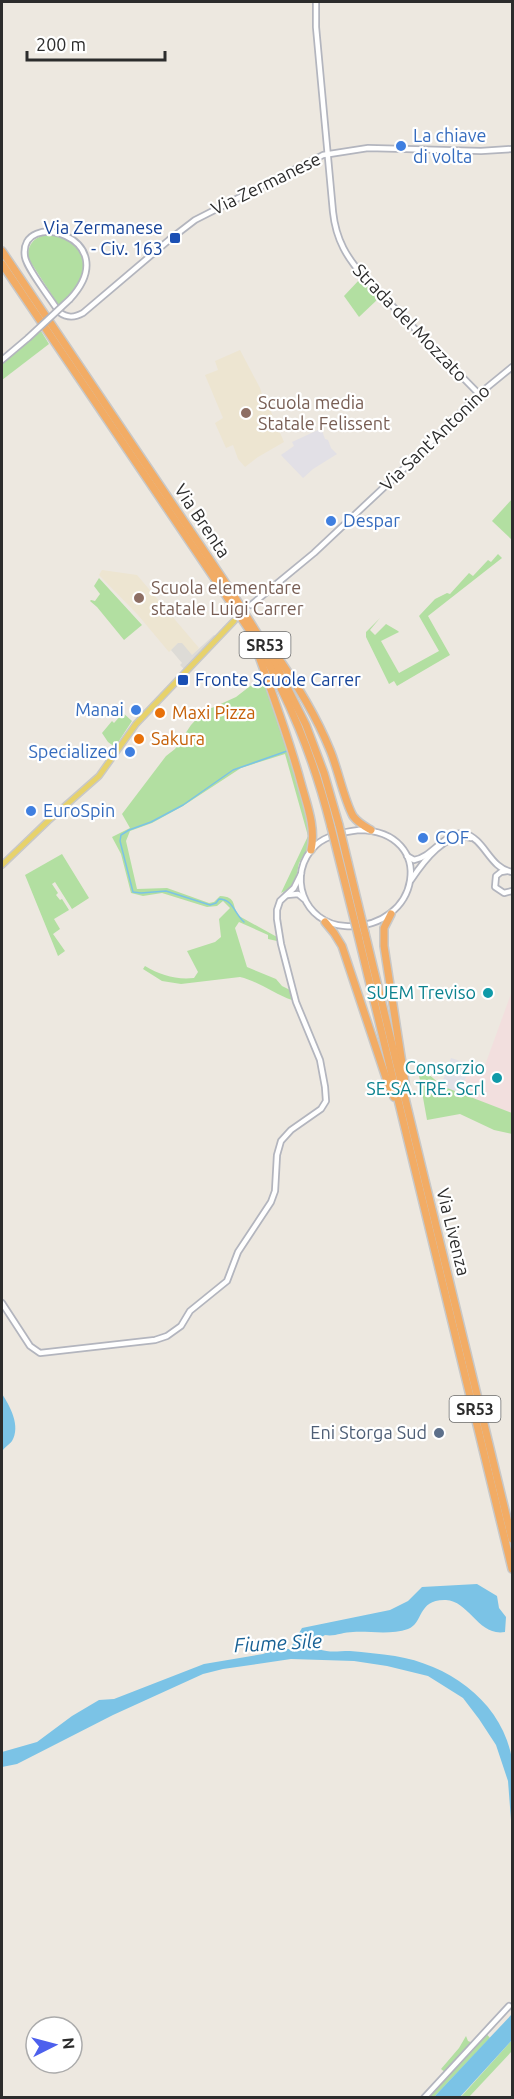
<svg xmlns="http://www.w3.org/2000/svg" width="514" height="2099" viewBox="0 0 514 2099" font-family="Ubuntu,sans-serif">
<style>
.industrial{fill:#e2e0e6}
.education{fill:#ede5d1}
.medical{fill:#f2dfde}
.green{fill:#b2dfa1}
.plaza{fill:#dddbd6}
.water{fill:#7bc3e6}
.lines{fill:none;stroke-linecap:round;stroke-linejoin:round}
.stream{stroke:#7bc3e6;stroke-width:1.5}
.minor-casing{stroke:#b3b5be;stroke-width:8}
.major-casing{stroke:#c8c8c8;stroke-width:8}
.highway-casing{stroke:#c8c8c8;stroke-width:10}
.minor{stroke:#fff;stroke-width:4.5}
.major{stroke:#e7d26b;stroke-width:5}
.highway{stroke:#f2ac65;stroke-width:7}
.minor-bridge-casing{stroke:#b3b5be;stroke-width:8;stroke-linecap:butt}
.highway-bridge-casing{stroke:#c8c8c8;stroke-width:10;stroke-linecap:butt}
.minor-bridge{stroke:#fff;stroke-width:4.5}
.highway-bridge{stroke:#f2ac65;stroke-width:7}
.shop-dot{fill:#3f7fe0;stroke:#fff;stroke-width:2}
.transit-dot{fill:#1a4fb4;stroke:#fff;stroke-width:2}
.education-dot{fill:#8d6e63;stroke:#fff;stroke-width:2}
.food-dot{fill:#e8710a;stroke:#fff;stroke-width:2}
.culture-dot{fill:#0f9aa8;stroke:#fff;stroke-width:2}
.service-dot{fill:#5c6f8a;stroke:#fff;stroke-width:2}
.labels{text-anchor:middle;stroke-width:4.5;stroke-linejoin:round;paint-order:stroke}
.shield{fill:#fff;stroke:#6b6b6b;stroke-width:1.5}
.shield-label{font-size:16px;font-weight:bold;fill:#2c2c2c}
.shop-label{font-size:18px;fill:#366cbe;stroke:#fff;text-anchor:start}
.street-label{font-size:18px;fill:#2c2c2c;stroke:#fff}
.transit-label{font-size:18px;fill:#164399;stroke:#fff;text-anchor:end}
.education-label{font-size:18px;fill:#785e54;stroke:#fff;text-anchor:start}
.food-label{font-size:18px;fill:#c56008;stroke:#fff;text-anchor:start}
.culture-label{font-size:18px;fill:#0d838f;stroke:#fff;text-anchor:end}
.service-label{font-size:18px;fill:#4e5e75;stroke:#fff;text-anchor:end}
.water-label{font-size:20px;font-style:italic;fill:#186195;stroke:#fff}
</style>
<rect width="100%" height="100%" fill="#ede8e0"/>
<g class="industrial">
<path d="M318,430L322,431L325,439L328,440L331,448L337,454L313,469L303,478L281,455L294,446L292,442Z"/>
<path d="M451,1058L470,1064L461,1094L441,1086Z"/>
</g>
<g class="education">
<path d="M240,350L260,388L266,408L269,407L284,442L258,457L245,467L238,459L233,445L226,448L215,423L223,418L205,375L218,370L215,361Z"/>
<path d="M102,570L137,575L199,648L192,655L178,643L169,652L138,615L99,575Z"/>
</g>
<path class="medical" d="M512,991V1113L461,1094L470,1064L484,1068Z"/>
<g class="green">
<path d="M49,234C55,235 63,236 68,239C84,248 87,270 79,285C74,293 65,299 59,306L28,258C27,243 36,236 49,234Z"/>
<path d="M360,279L379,298L359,317L344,296Z"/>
<path d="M41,331L49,344L2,380V364Z"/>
<path d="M512,499V540L492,521Z"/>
<path d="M498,554L502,558L428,616L450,655L397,686L394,681L389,684L366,637V632L380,618L370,630L375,635L386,624L398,631L399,632L381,641L399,673L439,651L419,616L435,599L447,593L450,594L469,573L473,576L488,560L491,562Z"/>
<path d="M99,578L142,625L124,640L97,607L90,601L91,600L95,601L100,594L94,586Z"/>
<path d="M262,677L289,750L311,829L309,846L299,863L295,883L289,889L281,893L308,836L285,754L241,768L183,806L152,823L130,831L126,841L137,889L167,888L209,903L214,902L220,896C238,897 231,906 239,916L277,937V941L268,939V935L239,922L235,928L247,967L276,979L282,986L290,990L292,1000C274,994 258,981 240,977L181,984L162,981L143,969L145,966C160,975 176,980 194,978L198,972L187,951L215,942L221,937L219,919L230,908L223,901L217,906L207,907L162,893L143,896L131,893L121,854L112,837L130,828L122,814L166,756L175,749L191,725L203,712L236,697Z"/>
<path d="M123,713L132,721L115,747L108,742L102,733L112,721L114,723Z"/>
<path d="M62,854L89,898L72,909L55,882L52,884L58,893L56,895L60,900L62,899L69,910L54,919L60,929L53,934L65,951L58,956L25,875Z"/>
<path d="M417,1064L442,1086L512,1113V1134L494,1130L460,1114L427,1120Z"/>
<path d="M484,2031L490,2038L434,2097L420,2098L445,2072L441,2069L459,2048L466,2036L468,2041L473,2043Z"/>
<path d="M512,2040V2051L469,2097L460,2098Z"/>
</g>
<path class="plaza" d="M214,635L216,636L185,670L180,665L182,663L171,650L178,643H182L192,655Z"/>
<g class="water">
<path d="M2,1394C10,1406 21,1426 12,1441C9,1445 4,1447 2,1452Z"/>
<path d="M477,1584L497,1596L499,1608L506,1617L505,1632C479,1637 469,1601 446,1600C417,1599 424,1623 408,1629C391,1635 370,1631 353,1632C343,1632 334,1637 325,1635L317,1640L315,1645L318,1649C331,1653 336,1651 350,1651C365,1652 380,1654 395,1656C450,1665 502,1702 512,1759C514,1781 513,1810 512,1833L508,1781L496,1745L479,1719L463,1698L428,1676L387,1666L354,1661L291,1659L223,1669L203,1674L113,1715L17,1764L2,1767V1752L37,1742L72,1716L99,1700L114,1699L204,1664L263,1654L276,1649H290L302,1628L390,1610L408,1601L422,1587Z"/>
<path d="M512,2014V2040L460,2097H434Z"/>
</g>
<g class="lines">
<path class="stream" d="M244,922C234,913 233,899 219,899L216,903L210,905L166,891L141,893L133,892L120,841L121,835L129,830L151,822L183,805L233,770L287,751"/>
<g class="minor-casing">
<g id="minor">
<path d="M316,2V27L333,212C336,240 347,258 365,278L479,394"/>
<path d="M70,299C127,237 17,207 25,257C27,269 51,299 59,312C67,318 74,318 83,313L169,240L195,220L323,155L368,148L481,151L512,149"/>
<path d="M2,360L28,338"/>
<path d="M251,605L314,553L412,461L479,394L512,367"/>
<path d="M359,830C438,831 421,931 345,926C304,924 285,874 316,845C327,835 344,832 359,830Z"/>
<path d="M407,856L414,860C433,857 443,833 464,833C486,840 489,868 512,872"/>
<path d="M507,871L501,872L496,876L495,887L504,893L512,891"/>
<path d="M411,880C423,862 446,830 471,838"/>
<path d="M287,895L298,894L304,899"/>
<path d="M2,1303L30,1346L40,1353L155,1340L167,1336L181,1326L190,1311L227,1281L238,1252L271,1202L275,1191L277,1155L281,1141L291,1130L321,1109L326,1101L325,1087L320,1060L296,1002L281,944L277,919V910L280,901L294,888L301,874"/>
<path d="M424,2098L509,2006"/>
</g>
</g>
<g class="major-casing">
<path id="major" d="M2,865L48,821L99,776L136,724L234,621"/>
</g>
<g class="highway-casing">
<g id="highway">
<path d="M2,251L231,591L273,659L306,725L324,773L339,825"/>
<path d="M2,264L252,634C289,698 313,755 331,827"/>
<path d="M272,649C295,681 315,713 330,750C338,769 344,800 353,816C358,823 364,826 371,830"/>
<path d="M257,651C273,695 289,738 301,783C307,805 316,827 311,850"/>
<path d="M391,914L384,928V946L406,1089"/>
<path d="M325,922L334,933L342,946L387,1081L394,1097"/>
<path d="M365,933L512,1539"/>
<path d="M358,935L512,1569"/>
</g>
</g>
<use href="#minor" class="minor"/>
<use href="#major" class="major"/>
<use href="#highway" class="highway"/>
<g class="minor-bridge-casing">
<path id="minor-bridge" d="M28,338L70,299"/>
</g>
<g class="highway-bridge-casing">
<g id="highway-bridge">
<path d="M339,825L365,933"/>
<path d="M331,827L358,935"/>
</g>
</g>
<use href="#minor-bridge" class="minor-bridge"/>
<use href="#highway-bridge" class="highway-bridge"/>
</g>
<g class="shop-dot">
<circle cx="401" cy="146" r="6"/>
<circle cx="331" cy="521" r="6"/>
<circle cx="136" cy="710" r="6"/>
<circle cx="130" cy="752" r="6"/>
<circle cx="31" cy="811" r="6"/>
<circle cx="423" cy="838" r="6"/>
</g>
<g class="transit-dot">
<rect x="169" y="232" width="12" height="12" rx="3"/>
<rect x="177" y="674" width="12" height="12" rx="3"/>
</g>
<g class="education-dot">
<circle cx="246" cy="413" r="6"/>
<circle cx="139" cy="598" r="6"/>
</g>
<g class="food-dot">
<circle cx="160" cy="713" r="6"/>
<circle cx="139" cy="739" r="6"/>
</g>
<g class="culture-dot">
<circle cx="488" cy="993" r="6"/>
<circle cx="497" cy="1078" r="6"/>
</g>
<circle class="service-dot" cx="439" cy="1433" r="6"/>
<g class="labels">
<g class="shield">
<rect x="239.5" y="632" width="51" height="26" rx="4.5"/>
<rect x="449.5" y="1396" width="51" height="26" rx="4.5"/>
</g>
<g class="shield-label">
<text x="265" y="651">SR53</text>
<text x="475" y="1415">SR53</text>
</g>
<g class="shop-label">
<text x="413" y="142">La chiave<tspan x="413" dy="21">di volta</tspan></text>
<text x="343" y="527">Despar</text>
<text x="124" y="716" text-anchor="end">Manai</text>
<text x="118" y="758" text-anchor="end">Specialized</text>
<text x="43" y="817">EuroSpin</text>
<text x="435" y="844">COF</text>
</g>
<g class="street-label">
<text transform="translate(266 184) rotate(-26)" y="6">Via Zermanese</text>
<text transform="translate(410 323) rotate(46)" y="6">Strada del Mozzato</text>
<text transform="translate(435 438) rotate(-44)" y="6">Via Sant'Antonino</text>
<text transform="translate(202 521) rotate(56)" y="6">Via Brenta</text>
<text transform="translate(453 1232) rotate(76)" y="6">Via Livenza</text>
</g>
<g class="transit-label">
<text x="163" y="234">Via Zermanese<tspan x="163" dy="21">- Civ. 163</tspan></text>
<text x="195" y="686" text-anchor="start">Fronte Scuole Carrer</text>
</g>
<g class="education-label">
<text x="258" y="409">Scuola media<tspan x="258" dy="21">Statale Felissent</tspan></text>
<text x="151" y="594">Scuola elementare<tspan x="151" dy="21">statale Luigi Carrer</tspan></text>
</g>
<g class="food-label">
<text x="172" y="719">Maxi Pizza</text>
<text x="151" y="745">Sakura</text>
</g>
<g class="culture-label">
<text x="476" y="999">SUEM Treviso</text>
<text x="485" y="1074">Consorzio<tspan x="485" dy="21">SE.SA.TRE. Scrl</tspan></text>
</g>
<g class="service-label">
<text x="427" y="1439">Eni Storga Sud</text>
</g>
<g class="water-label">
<text transform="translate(278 1643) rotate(-3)" y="7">Fiume Sile</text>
</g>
</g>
<rect width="514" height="2099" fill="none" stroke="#2c2c2c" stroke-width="6"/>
<g transform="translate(54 2045) rotate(84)"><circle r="28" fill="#ffffff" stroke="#ababab" stroke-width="1.5"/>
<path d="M0-4.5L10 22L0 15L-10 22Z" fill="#4d60ed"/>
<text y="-9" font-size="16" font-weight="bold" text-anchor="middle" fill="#2c2c2c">N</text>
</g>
<path d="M27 51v9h138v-9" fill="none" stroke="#2c2c2c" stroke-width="3"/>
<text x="36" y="51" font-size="18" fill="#2c2c2c" stroke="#ffffff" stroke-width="4.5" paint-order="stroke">200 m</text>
</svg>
